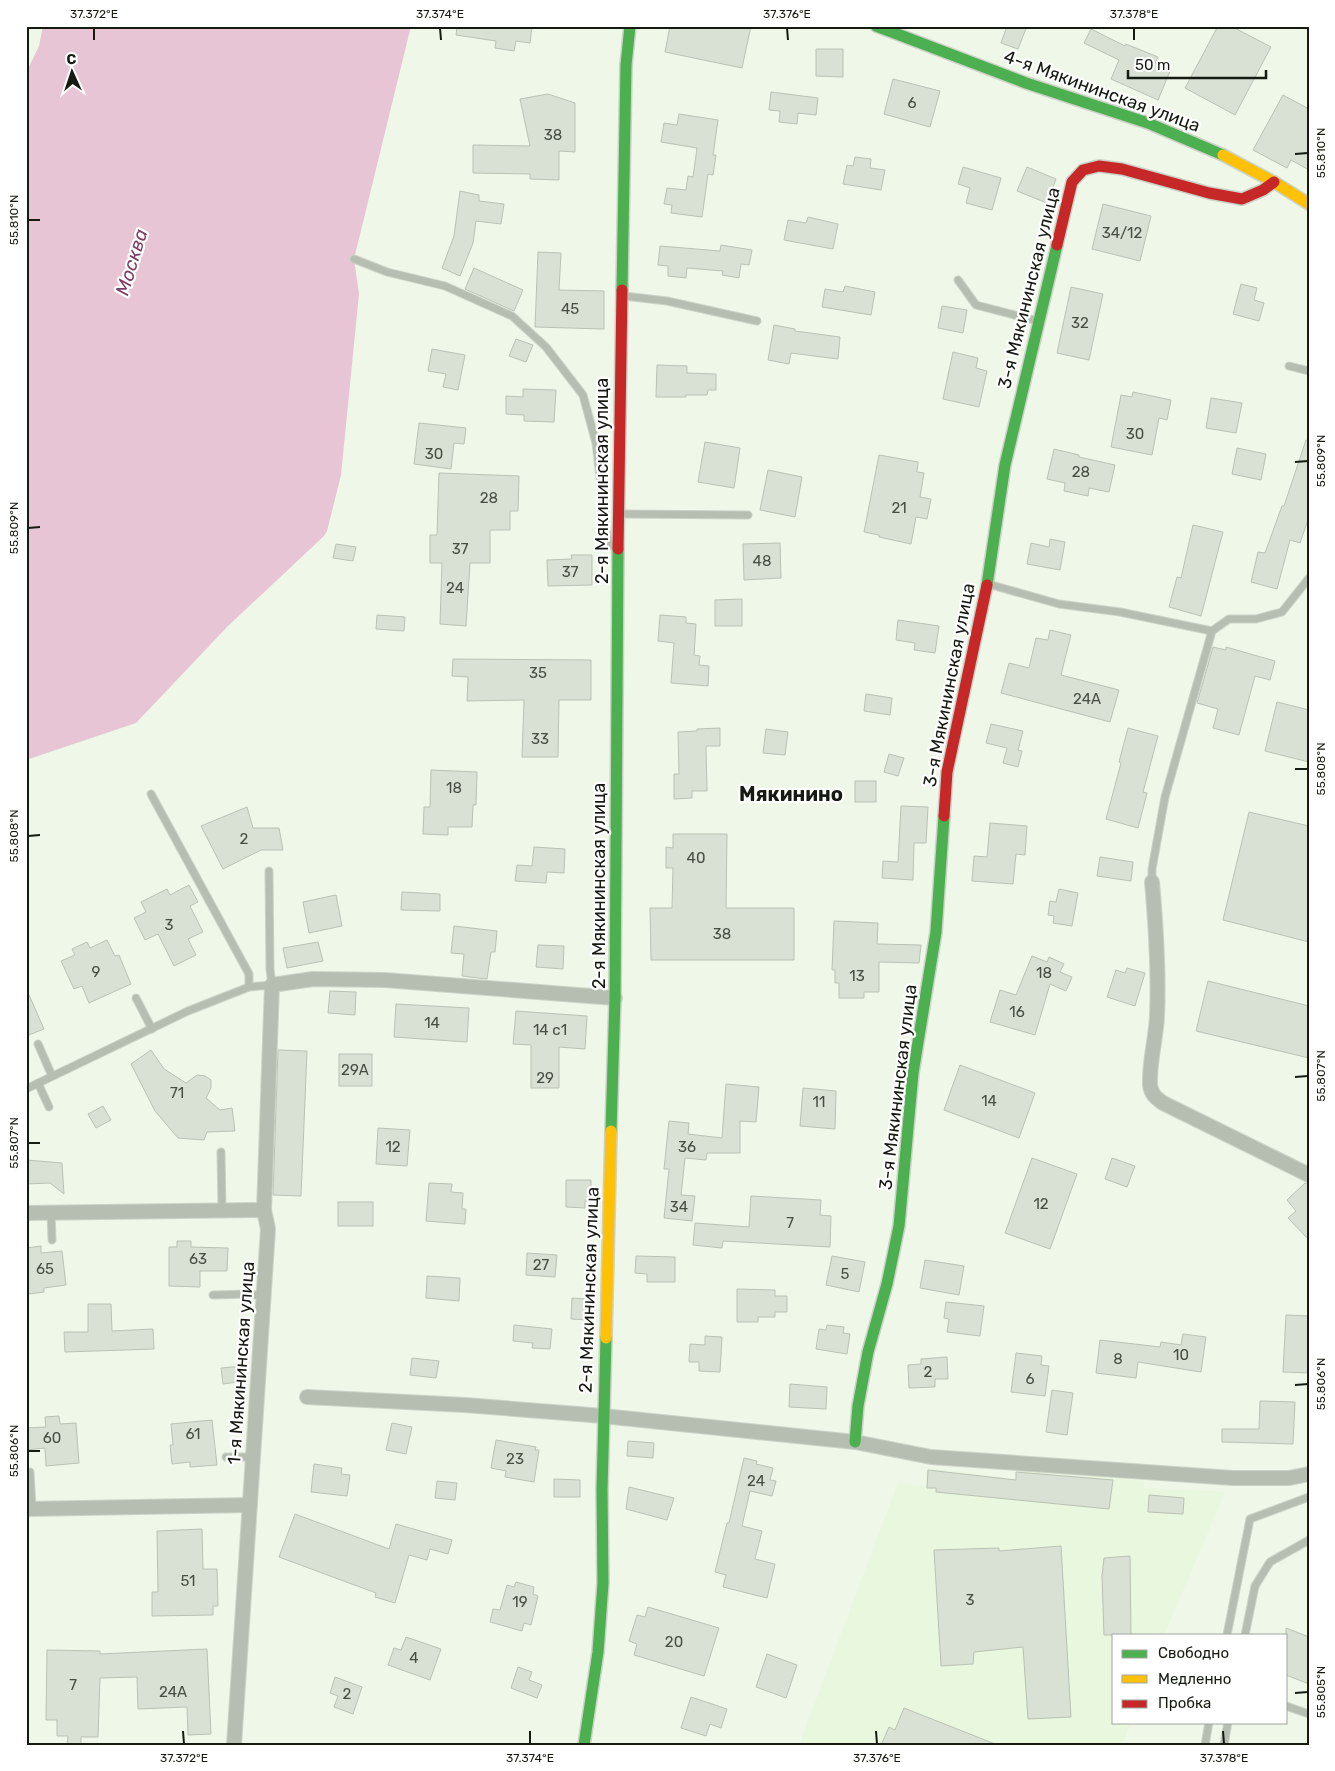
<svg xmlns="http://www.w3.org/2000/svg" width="1335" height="1771" viewBox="0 0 1335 1771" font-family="Rubik,sans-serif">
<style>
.built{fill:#e8f7de}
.water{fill:#e7c5d5}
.building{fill:#d9e0d4;stroke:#bac1b5}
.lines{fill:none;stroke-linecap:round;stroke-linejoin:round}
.lane-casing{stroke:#ccd2c7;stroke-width:9}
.street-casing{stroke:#ccd2c7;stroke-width:16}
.fast-casing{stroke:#ccd2c7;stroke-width:14}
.slow-casing{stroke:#ccd2c7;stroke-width:14}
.jam-casing{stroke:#ccd2c7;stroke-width:14}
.lane{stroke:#b6beb1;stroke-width:7}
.street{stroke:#b6beb1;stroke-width:14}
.fast{stroke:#4caf50;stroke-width:11}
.slow{stroke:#ffc107;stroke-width:11}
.jam{stroke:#c62828;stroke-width:11}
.ticks{fill:none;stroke:#151b11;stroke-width:2}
.labels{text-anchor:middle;stroke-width:4.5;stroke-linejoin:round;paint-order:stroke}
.number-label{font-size:15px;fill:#474d43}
.street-label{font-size:18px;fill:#151b11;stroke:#fff}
.water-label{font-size:19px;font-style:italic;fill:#7d3d65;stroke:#fff}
.quarter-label{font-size:20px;font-weight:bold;fill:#151b11;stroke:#fff}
.neatline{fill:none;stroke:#151b11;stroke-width:2}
.ticks-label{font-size:12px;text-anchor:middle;fill:#151b11}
</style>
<rect width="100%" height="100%" fill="#eef7e8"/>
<path class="built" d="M927,1468L1015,1479V1469L1144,1481V1488L1225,1492L1164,1635H1114V1722H1131L1122,1745H799L898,1483L926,1486Z"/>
<path class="water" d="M43,26H411L354,259L359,294L341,475L327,531L324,536L228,626L136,723L26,760V73L39,46Z"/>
<g class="building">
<path d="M457,26H532L530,43L516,41L514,51L495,48L496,41L456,35Z"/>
<path d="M670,26H751L742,68L665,52Z"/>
<path d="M1007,26H1027L1018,49L1001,43Z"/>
<path d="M1218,26H1231L1271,47L1235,115L1185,88Z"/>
<path d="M1091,29L1125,46L1126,44L1158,57L1155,63L1171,69L1158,100L1111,79L1119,60L1084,43Z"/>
<path d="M816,49H843V77L816,76Z"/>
<path d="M893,79L940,91L930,127L884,114Z"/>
<path d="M771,92L818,98L816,115L798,113L797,124L779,122L780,111L769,110Z"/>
<path d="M548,94L575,103V152L559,151V180L530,179V174L473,173V145L530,146L520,99Z"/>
<path d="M1283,95L1309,109V170L1291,160L1287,168L1253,150Z"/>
<path d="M679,114L718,120L713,155H716L713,175L708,174L702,217L671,213L672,205L664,204L667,188L686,190L688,176L693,177L697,148L661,142L664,123L677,125Z"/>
<path d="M855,157L871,159L870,168L885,170L881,190L843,184L847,165L853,166Z"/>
<path d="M963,167L1001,178L992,210L966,203L970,188L958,184Z"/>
<path d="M1027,167L1056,179L1047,203L1017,191Z"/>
<path d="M460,191L479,195V201L504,204L501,224L476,221L473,243L460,276L442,268L454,236Z"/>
<path d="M1103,204L1151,216L1140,261L1092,249Z"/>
<path d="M808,217L838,224L833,249L784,240L788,220L806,223Z"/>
<path d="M721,245L752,250L749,265L741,264L739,278L722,275L723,271L687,268L686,278L668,276V266L658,265L660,246L720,251Z"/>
<path d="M538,252L561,253L559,290L604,291V329L535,327Z"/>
<path d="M474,268L523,290L514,311L465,289Z"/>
<path d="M1241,284L1257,288L1254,300L1264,303L1259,321L1233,314Z"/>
<path d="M845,286L875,292L871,315L822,307L825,289L843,292Z"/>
<path d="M1071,287L1103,294L1089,360L1057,353Z"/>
<path d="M942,306L967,310L963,333L938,328Z"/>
<path d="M774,325L795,329V331L840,337L838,359L791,353L789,364L768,360Z"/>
<path d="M516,339L533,345L526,362L509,356Z"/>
<path d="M432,349L465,355L458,390L443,387L446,374L428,371Z"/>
<path d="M953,352L978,358L976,368L987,371L979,407L943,399Z"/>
<path d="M657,365L687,366V373L716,374V390H708L707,395H686V397H656Z"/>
<path d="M523,389L556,390L554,422L524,421V415L506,414V396L523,397Z"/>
<path d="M1133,392L1171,400L1167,420L1159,418L1152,455L1111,447L1121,395L1132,397Z"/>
<path d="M1211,398L1242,403L1236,433L1206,428Z"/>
<path d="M419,423L466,428L464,444L454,443L451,469L414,464Z"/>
<path d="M1306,440L1309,441V517L1300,543L1290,540L1277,589L1251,582L1258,552L1265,553L1282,506H1284Z"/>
<path d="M705,442L740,448L734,488L698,482Z"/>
<path d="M1237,448L1266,454L1261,480L1232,474Z"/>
<path d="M1054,449L1079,455V457L1115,465L1109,492L1089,488L1088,496L1064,491L1065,483L1047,479Z"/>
<path d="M879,455L918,462L917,472L924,473L920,497L931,499L927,519L916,517L911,544L879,537V535L864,532Z"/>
<path d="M768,470L802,477L795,517L760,510Z"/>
<path d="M439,473L519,476L518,511H510V530H490V563H470L466,626L440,624L442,563H430V535H437Z"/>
<path d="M1193,525L1223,532L1201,616L1169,607L1177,577L1181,578Z"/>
<path d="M1050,539L1065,542L1060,570L1027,564L1031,543L1049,547Z"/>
<path d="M780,543L781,578L744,580L743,544Z"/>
<path d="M336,544L356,547L353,561L333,558Z"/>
<path d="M571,555H592V585L548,586L547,560L572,559Z"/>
<path d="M742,599V626H715V600Z"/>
<path d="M377,615L405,617L404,631L376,629Z"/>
<path d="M660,615L686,617V623L696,624L694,655L700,656L699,665L709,666L708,686L671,683L674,643L658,641Z"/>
<path d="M898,620L939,626L935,653L914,650L915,643L896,640Z"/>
<path d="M1050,630L1071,635L1061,675L1119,690L1110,722L1001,693L1009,663L1029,668L1036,638L1048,640Z"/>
<path d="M1213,647L1226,650V647L1275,661L1270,680L1255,676L1239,735L1213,728L1218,709L1197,703Z"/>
<path d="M453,659L591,660V700H559L558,757H522L524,700L467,701L468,677L452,676Z"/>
<path d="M866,694L892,698L890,715L864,711Z"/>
<path d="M1277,702L1309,710V762L1265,751Z"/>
<path d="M991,724L1023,731L1018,750L1022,751L1018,767L1003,763L1007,748L986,743Z"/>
<path d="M720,728V746H706L707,791H692V798L674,799V774H679L678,732L697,731V729Z"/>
<path d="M1128,728L1158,736L1143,792L1147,793L1138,828L1106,819L1121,763L1119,762Z"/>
<path d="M766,729L788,732L785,755L763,753Z"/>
<path d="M889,754L904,758L898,776L884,772Z"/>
<path d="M431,770L477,772L476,805H473L472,827H448V835L423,834L424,807H430Z"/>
<rect x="855" y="781" width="21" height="21"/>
<path d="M901,806L928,807L926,843H914L913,880L882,878L883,861L898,862Z"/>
<path d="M247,807L253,828H279L283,850H261L223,869L201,826Z"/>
<path d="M1249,812L1309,826V942L1223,920Z"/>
<path d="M990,823L1027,826L1025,855L1016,854L1013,884L972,881L974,856L987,857Z"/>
<path d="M673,834H727L726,908H794V960H651L650,908H672L673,868H666V847L673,848Z"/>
<path d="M534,847L565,849L564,873L547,872L546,883L515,881L517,865L532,866Z"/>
<path d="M1100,857L1133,862L1131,881L1097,876Z"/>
<path d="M189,885L198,902L190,906L203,932L188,939L196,955L174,966L158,934L145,940L134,918L146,912L141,902L167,889L170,895Z"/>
<path d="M1059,889L1078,893L1072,926L1053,923L1054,916L1048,915L1050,901L1056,902Z"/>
<path d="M402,892L440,894V911L401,910Z"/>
<path d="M336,895L342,926L309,933L303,902Z"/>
<path d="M834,921L878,923L877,944L921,945L919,963L879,962V992H864V998H839V983H835V970H832Z"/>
<path d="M454,926L497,931L495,952H491L487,979L462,976L464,954L451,953Z"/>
<path d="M107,940L115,956L119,955L131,984L89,1003L82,986L74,989L61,961L75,955L72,949L87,942L90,948Z"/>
<path d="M318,942L323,961L287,968L283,948Z"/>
<path d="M538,945L564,946L563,969L536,967Z"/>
<path d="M1032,956L1047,962L1049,957L1064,964L1060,972L1072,977L1066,991L1050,984L1035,1035L990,1022L1000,990L1016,995Z"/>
<path d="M1127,968L1145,973L1135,1006L1107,997L1116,970L1125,973Z"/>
<path d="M1208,981L1309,1006V1058L1196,1031Z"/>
<path d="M26,988L44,1029L26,1036Z"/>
<path d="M330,991L356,992L355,1015L328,1013Z"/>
<path d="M396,1004L469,1008L467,1042L394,1037Z"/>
<path d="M516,1011L587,1016L585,1049L559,1047V1088H531V1045L513,1044Z"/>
<path d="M151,1050L164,1069L186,1083L197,1075L205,1076L211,1080V1088L206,1098L220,1110L232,1108L235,1131L207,1132L204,1140L178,1138L155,1111L131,1064Z"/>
<path d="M278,1050L307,1051L301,1196L273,1195Z"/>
<rect x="339" y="1054" width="33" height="32"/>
<path d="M960,1065L1035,1093L1019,1138L944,1110Z"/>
<path d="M726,1084L759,1087L756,1122L740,1121V1153H707L706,1160L685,1158L681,1195L695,1196L692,1221L664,1218L669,1169H664L669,1121L689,1123L688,1134L722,1138Z"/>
<path d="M803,1088L836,1091L835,1129L800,1126Z"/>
<path d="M103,1106L111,1120L96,1128L88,1114Z"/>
<path d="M378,1128L410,1130L407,1166L376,1164Z"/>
<path d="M1032,1158L1077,1174L1050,1249L1005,1233Z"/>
<path d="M1112,1158L1135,1166L1127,1187L1105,1179Z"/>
<path d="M26,1160L62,1163L64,1194L50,1183L26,1184Z"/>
<path d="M566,1180H591V1201H585V1208L566,1207Z"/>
<path d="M429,1183L452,1184L451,1192L463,1193L462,1209H466L465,1224L426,1221Z"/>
<path d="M1305,1183L1309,1184V1240L1288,1218L1296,1211L1287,1200Z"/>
<path d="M751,1196L821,1200L820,1215L831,1216L830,1247L723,1241L722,1248L693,1245L695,1223L749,1227Z"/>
<rect x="338" y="1202" width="35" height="24"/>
<path d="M177,1241H191V1247L228,1248L227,1271H200V1287L169,1286V1247H177Z"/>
<path d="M41,1246V1253L62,1251L66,1285L44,1288V1292L29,1294L28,1289H26V1248Z"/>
<path d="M527,1253L557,1255L555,1277L526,1275Z"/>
<path d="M636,1256L675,1257V1282H647V1274L635,1273Z"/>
<path d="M832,1256L865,1262L859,1292L826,1285Z"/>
<path d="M925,1260L964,1266L959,1295L920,1288Z"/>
<path d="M427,1276L460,1278L459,1301L426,1298Z"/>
<path d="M737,1289L775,1290V1296H787V1312H775V1317H758V1322H737Z"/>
<path d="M572,1298L589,1299L588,1320L571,1319Z"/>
<path d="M946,1302L984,1306L980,1336L947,1332L949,1319L944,1318Z"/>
<path d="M88,1304H111L112,1331L153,1329L154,1349L65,1352L64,1332H88Z"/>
<path d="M1286,1315L1309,1316V1373L1283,1372Z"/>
<path d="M514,1325L552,1329L550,1349L532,1348L533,1343L513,1341Z"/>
<path d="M827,1325L844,1327L843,1333L850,1334L847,1354L816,1349L819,1329L826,1330Z"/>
<path d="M1183,1334L1206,1337L1201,1372L1138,1362L1136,1378L1096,1373L1100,1340L1160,1347L1161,1342L1181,1345Z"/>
<path d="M705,1336L722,1337L720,1372L699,1371V1362H689L690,1344L705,1345Z"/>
<path d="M1016,1353L1042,1356L1041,1365L1049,1366L1045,1396L1011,1392Z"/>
<path d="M947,1357L948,1379H935V1387L909,1388L908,1365L921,1364V1359Z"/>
<path d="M412,1358L439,1361L436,1378L410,1375Z"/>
<path d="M243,1366L244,1381L223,1384L221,1368Z"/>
<path d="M790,1384L827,1387L826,1409L789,1407Z"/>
<path d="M1052,1390L1073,1393L1067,1435L1046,1432Z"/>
<path d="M1260,1401L1295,1402L1293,1444L1222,1442V1429H1259Z"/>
<path d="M59,1416L60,1424L76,1423L79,1463L46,1466L45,1448L26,1450V1428L46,1427L45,1417Z"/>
<path d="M212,1420L217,1465L190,1467V1462L172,1464L170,1445H173L171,1424Z"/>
<path d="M392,1423L412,1427L406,1454L386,1450Z"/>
<path d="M496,1440L536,1447L535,1450H539L534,1482L505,1477L506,1471L491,1468Z"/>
<path d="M628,1441L654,1443L653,1458L627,1456Z"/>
<path d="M744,1458L757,1461L756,1464L773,1468L770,1480L776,1481L772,1496L750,1491L742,1526L762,1531L755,1559L775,1564L767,1598L723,1587L726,1575L715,1572L727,1523H729Z"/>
<path d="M314,1464L342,1468L341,1474L350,1475L347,1496L311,1492Z"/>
<path d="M928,1470L1016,1480V1472L1113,1480L1109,1509L936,1492V1488H927Z"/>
<path d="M554,1479L580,1480V1497H554Z"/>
<path d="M437,1481L457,1483L455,1500L435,1498Z"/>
<path d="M629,1487L674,1498L667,1520L626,1509Z"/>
<path d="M1149,1495L1184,1498L1183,1514L1148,1512Z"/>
<path d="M295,1514L389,1549L396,1524L452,1540L448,1554L430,1549L427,1560L409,1555L395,1603L375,1597L376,1593L279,1557Z"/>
<path d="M202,1529L203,1569H217L218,1606H213V1615L152,1616V1592H158L157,1531Z"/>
<path d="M1061,1546L1071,1717L1028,1719L1023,1647L974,1652L973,1664L941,1666L934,1550L999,1548V1551Z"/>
<path d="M1130,1556L1131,1635H1104L1102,1576L1104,1558Z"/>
<path d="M516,1582L534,1587L533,1594L538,1596L531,1625L524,1623L522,1631L490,1622L493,1609L500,1610L507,1585L514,1587Z"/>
<path d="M648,1607L719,1628L704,1676L634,1655L637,1644L629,1641L637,1615L645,1617Z"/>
<path d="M1286,1628L1309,1637V1684L1286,1675Z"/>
<path d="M406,1637L441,1649L430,1680L388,1665L394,1648L401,1650Z"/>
<path d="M207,1649L211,1734L188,1735L187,1707L138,1709L137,1677L100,1678L98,1737H81V1745H67L68,1736H57V1720H46L47,1650L100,1651V1654Z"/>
<path d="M767,1654L797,1665L786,1698L756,1687Z"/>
<path d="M518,1667L532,1672L529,1680L542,1685L537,1698L511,1688Z"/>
<path d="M335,1677L362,1687L353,1714L334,1707L338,1696L330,1693Z"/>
<path d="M691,1697L727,1709L721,1728L710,1724L706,1736L681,1728Z"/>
<path d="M904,1708L995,1744V1745H881L889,1727L895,1730Z"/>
</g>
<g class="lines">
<g class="lane-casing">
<g id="lane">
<path d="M354,259L387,272L445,286L512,316L546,347L583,395L596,443L606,529L610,546"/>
<path d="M958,280L976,305L1038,321"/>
<path d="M624,296L667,301L757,321"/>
<path d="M1289,366L1309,371"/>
<path d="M619,514L748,515"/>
<path d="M988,584L1059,604L1120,612L1212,631"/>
<path d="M151,794L249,974V987"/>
<path d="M1152,882V869L1165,797L1212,631L1229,619H1256L1282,612L1309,578"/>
<path d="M136,998L152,1029"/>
<path d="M38,1044L52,1076"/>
<path d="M38,1083L49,1107"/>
<path d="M26,1089L188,1011L249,987L272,985L270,969L269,871"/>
<path d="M221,1152L222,1210"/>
<path d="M51,1212L52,1240"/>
<path d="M213,1295L249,1294L264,1296"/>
<path d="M226,1457H253"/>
<path d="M30,1472L32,1508"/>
<path d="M1227,1635L1250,1519L1309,1497"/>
<path d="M1245,1635L1255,1586L1270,1562L1309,1540"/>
<path d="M1286,1706L1309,1714"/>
<path d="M1205,1745L1209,1722"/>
<path d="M1224,1745L1228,1722"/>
</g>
</g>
<g class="street-casing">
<g id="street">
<path d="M1152,882C1156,927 1159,971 1157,1016C1156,1039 1149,1062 1150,1085C1151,1094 1156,1098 1163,1103L1309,1175"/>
<path d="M26,1213L264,1210"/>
<path d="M307,1397L465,1405L603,1416L855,1442L931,1457L1233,1478H1289L1309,1474"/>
<path d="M26,1509L250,1505"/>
<path d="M234,1745L268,1229L264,1210L272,985L313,979L385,980L615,998"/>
</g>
</g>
<g class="fast-casing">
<g id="fast">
<path d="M876,26L1026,83L1148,123L1223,155"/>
<path d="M622,290L626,65L630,26"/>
<path d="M987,585L1005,465L1057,245"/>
<path d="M611,1131L615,998L618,549"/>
<path d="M855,1442L858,1406L868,1352L887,1284L899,1226L913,1073L936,932L944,816"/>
<path d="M584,1745L598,1652L603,1583L602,1489L606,1338"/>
</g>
</g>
<g class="slow-casing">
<g id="slow">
<path d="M1223,155L1274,182L1309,204"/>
<path d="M606,1338L611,1131"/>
</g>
</g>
<g class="jam-casing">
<g id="jam">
<path d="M1057,245L1072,182L1083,170L1099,166L1122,169L1209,193L1242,199L1263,190L1274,182"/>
<path d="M618,549L622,290"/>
<path d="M944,816L947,772L987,585"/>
</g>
</g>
<use href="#lane" class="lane"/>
<use href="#street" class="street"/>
<use href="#fast" class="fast"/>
<use href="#slow" class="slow"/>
<use href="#jam" class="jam"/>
</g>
<path class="ticks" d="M94,28V40M440,28L441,40M787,28L788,40M1134,28V40M1295,154L1308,153M28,220H40M1295,462L1308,461M28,528L40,527M1295,769H1308M28,836L40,835M1295,1077L1308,1076M28,1143H40M1295,1385L1308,1384M28,1451H40M1295,1693L1308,1692M183,1731L184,1744M530,1731V1744M876,1731L877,1744M1223,1731L1224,1744"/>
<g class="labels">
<g class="number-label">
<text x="912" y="108">6</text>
<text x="553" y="140">38</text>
<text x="1122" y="238">34/12</text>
<text x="570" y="314">45</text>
<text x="1080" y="328">32</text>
<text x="1135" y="439">30</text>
<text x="434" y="459">30</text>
<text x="1081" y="477">28</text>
<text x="489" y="503">28</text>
<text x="899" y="513">21</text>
<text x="460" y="554">37</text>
<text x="762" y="566">48</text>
<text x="570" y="577">37</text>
<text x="455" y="593">24</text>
<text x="538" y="678">35</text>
<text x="1087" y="704">24А</text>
<text x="540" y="744">33</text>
<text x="454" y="793">18</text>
<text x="244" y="844">2</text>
<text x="696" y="863">40</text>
<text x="169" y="930">3</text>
<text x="722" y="939">38</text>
<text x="96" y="977">9</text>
<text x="1044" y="978">18</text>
<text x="857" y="981">13</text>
<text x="1017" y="1017">16</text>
<text x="432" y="1028">14</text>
<text x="550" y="1035">14 с1</text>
<text x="355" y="1075">29А</text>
<text x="545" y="1083">29</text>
<text x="177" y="1098">71</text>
<text x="989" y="1106">14</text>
<text x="819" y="1107">11</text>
<text x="393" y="1152">12</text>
<text x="687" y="1152">36</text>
<text x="1041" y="1209">12</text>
<text x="679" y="1212">34</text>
<text x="790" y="1228">7</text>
<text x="198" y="1264">63</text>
<text x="541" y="1270">27</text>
<text x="45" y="1274">65</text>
<text x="845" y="1279">5</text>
<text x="1181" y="1360">10</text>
<text x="1118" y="1364">8</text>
<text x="928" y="1377">2</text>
<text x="1030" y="1384">6</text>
<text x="193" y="1439">61</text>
<text x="52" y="1443">60</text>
<text x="515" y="1464">23</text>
<text x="756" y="1486">24</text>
<text x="188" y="1586">51</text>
<text x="970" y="1605">3</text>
<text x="520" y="1607">19</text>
<text x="674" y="1647">20</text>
<text x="414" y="1663">4</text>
<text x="73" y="1690">7</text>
<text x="173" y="1697">24А</text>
<text x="347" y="1699">2</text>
</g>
<g class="street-label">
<text transform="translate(1102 91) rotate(20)" y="6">4-я Мякининская улица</text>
<text transform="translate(1029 288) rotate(-76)" y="6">3-я Мякининская улица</text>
<text transform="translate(602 481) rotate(-90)" y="6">2-я Мякининская улица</text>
<text transform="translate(949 685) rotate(-79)" y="6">3-я Мякининская улица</text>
<text transform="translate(599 886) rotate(-90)" y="6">2-я Мякининская улица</text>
<text transform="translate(898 1087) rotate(-83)" y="6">3-я Мякининская улица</text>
<text transform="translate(589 1290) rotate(-88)" y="6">2-я Мякининская улица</text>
<text transform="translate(241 1363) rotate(-86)" y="6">1-я Мякининская улица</text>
</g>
<g class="water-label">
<text transform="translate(131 262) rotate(-73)" y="7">Москва</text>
</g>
<g class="quarter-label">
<text x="791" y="801">Мякинино</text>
</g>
</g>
<rect width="1335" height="1771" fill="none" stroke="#ffffff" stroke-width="55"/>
<rect x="1112" y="1634" width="175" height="90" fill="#ffffff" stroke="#a1a4a0"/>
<rect x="1122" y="1650" width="25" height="8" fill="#4caf50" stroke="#a1a4a0"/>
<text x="1158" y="1658" font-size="15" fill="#151b11">Свободно</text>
<rect x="1122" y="1675" width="25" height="8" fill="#ffc107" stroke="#a1a4a0"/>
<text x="1158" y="1684" font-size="15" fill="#151b11">Медленно</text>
<rect x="1122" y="1700" width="25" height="8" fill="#c62828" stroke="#a1a4a0"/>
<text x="1158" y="1708" font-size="15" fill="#151b11">Пробка</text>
<g transform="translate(72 72) rotate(357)" stroke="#ffffff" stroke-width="4" paint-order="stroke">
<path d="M0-4L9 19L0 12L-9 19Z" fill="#151b11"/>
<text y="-8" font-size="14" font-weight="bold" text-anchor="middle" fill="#151b11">С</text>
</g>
<path d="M1128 70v8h138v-8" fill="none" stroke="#151b11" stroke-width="2.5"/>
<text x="1135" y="70" font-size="15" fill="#151b11" stroke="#ffffff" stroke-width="4" paint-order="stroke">50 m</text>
<rect x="28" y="28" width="1280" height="1716" class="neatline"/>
<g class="ticks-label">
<text x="94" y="18">37.372°E</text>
<text x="440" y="18">37.374°E</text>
<text x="787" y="18">37.376°E</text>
<text x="1134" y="18">37.378°E</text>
<text transform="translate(1321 153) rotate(-90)" y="4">55.810°N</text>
<text transform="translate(14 220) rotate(-90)" y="4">55.810°N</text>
<text transform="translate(1321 461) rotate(-90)" y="4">55.809°N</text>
<text transform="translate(14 528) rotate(-90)" y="4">55.809°N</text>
<text transform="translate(1321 769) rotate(-90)" y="4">55.808°N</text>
<text transform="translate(14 836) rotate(-90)" y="4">55.808°N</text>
<text transform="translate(1321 1076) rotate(-90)" y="4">55.807°N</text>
<text transform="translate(14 1143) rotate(-90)" y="4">55.807°N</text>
<text transform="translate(1321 1384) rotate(-90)" y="4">55.806°N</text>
<text transform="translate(14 1451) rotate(-90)" y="4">55.806°N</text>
<text transform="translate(1321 1692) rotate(-90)" y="4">55.805°N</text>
<text x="184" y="1762">37.372°E</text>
<text x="530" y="1762">37.374°E</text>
<text x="877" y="1762">37.376°E</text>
<text x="1224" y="1762">37.378°E</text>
</g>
</svg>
